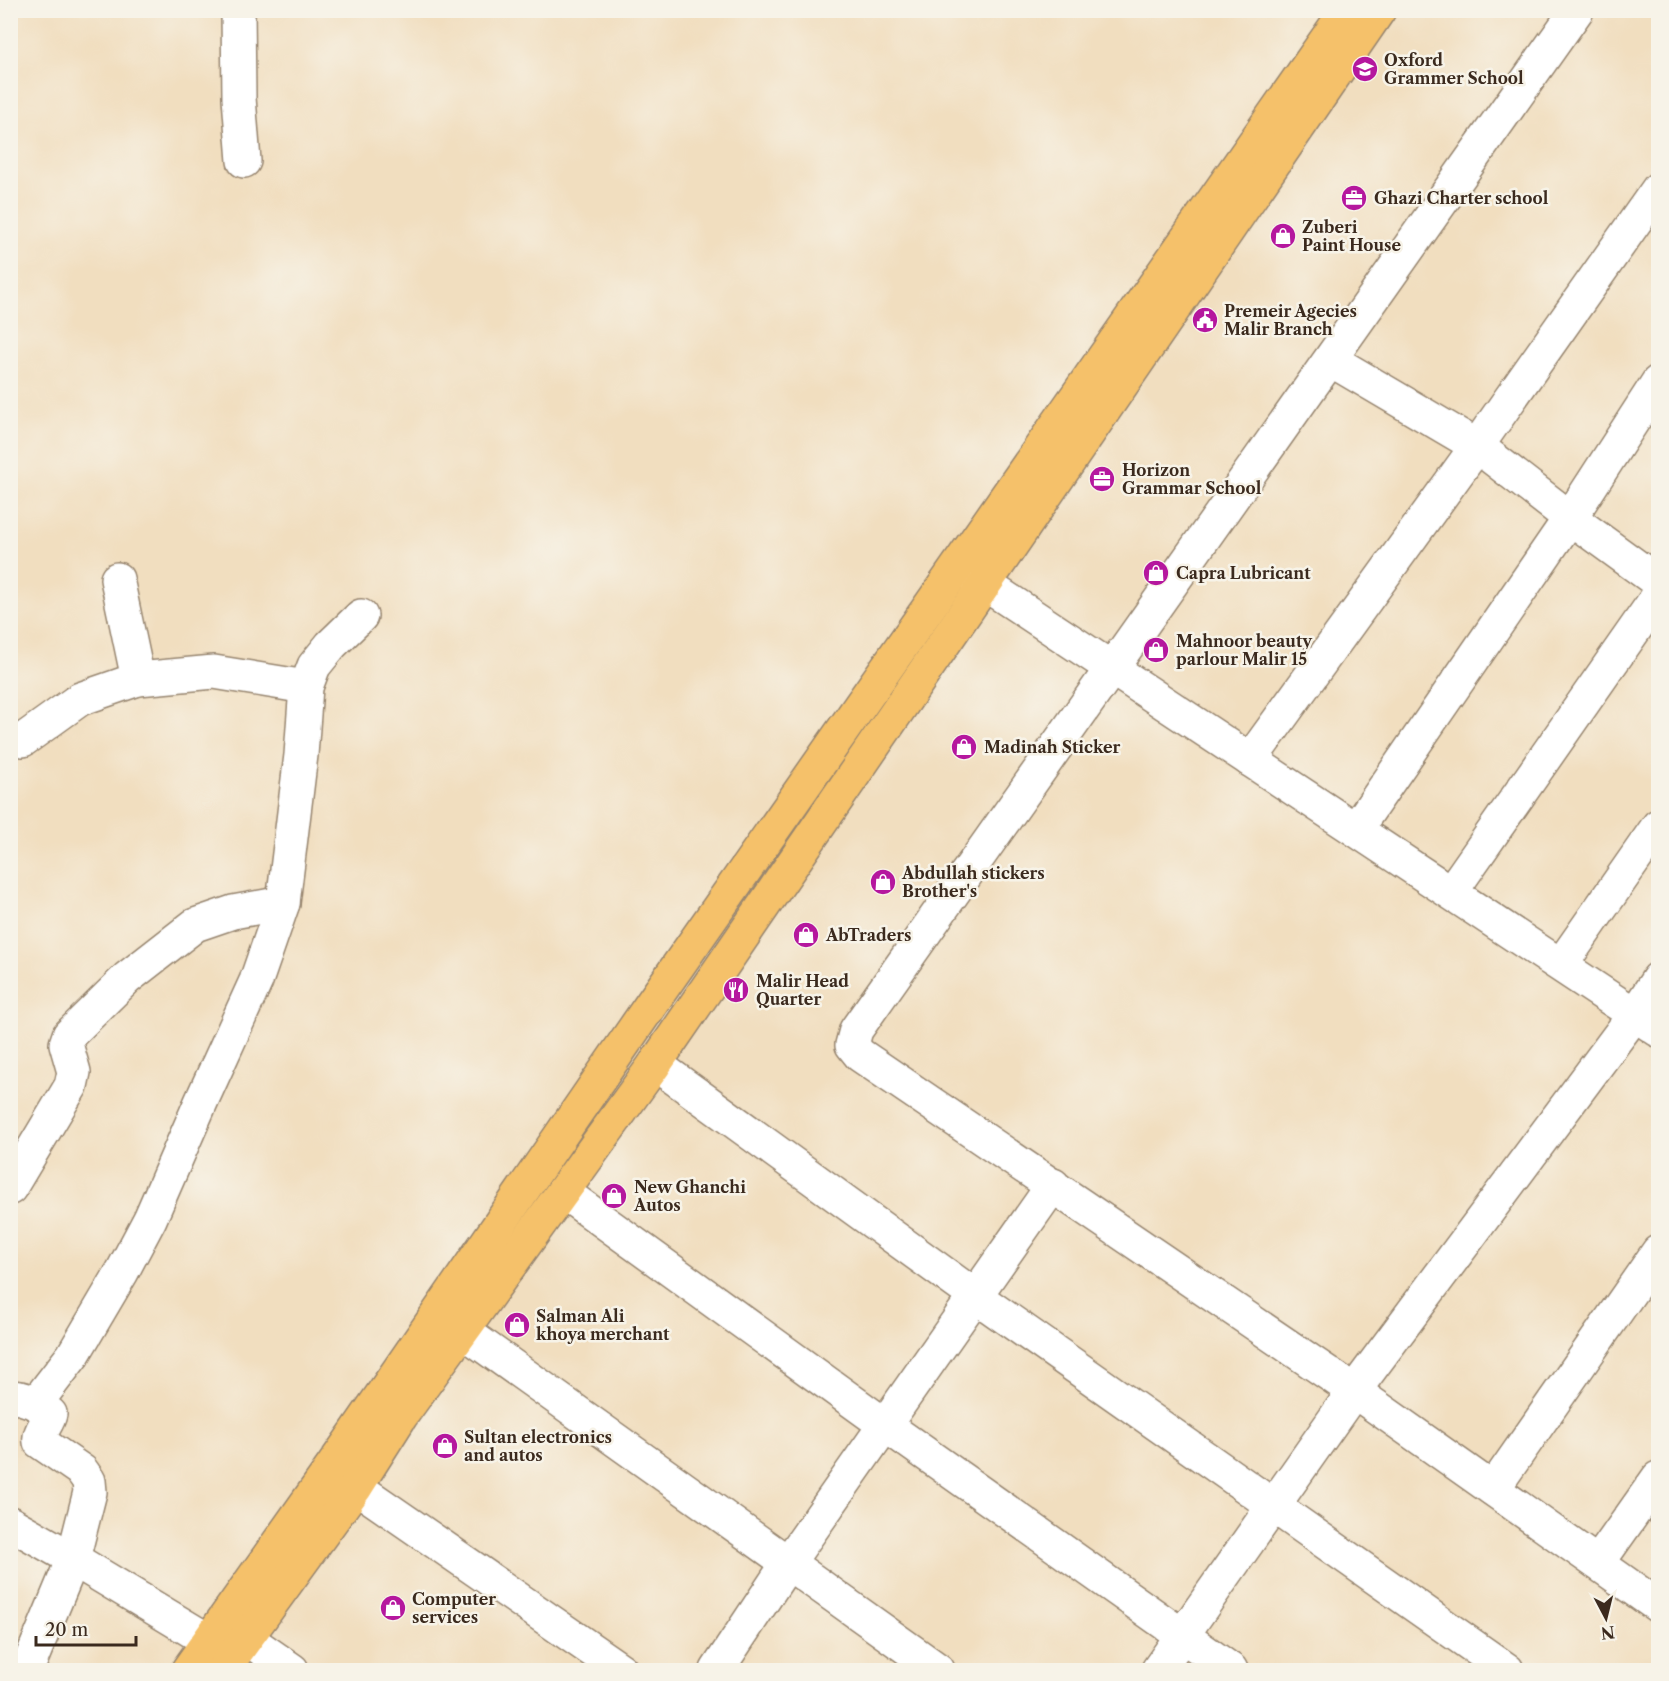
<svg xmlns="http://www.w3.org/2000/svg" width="1669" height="1681" viewBox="0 0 1669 1681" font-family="'Libre Caslon Text',serif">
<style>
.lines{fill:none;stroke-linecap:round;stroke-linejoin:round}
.minor-casing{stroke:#96846e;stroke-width:36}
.major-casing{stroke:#96846e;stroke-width:36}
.minor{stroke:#fff;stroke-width:33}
.major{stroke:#f5c16b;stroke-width:33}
.labels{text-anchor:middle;stroke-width:5;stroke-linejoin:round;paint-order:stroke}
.poi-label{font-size:16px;font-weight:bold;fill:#3b2a1e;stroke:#f7f3e8;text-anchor:start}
</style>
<rect width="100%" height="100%" fill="#f7f3e8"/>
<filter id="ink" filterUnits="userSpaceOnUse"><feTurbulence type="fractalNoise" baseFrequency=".0167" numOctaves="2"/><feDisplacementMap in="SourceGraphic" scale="12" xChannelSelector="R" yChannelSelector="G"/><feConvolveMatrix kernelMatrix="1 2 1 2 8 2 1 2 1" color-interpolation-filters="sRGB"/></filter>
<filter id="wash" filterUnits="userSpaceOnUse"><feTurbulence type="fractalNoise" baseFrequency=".008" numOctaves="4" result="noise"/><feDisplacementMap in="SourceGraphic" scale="24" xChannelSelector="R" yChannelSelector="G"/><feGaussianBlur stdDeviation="1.35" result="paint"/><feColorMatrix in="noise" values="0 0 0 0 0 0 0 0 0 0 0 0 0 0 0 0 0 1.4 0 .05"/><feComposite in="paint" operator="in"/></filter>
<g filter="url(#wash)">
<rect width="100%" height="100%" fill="#f1debf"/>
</g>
<g filter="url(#ink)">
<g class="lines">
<g class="minor-casing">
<g id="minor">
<path d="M238,10L239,98L244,161"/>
<path d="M1577,10L856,1030L852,1045L860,1055L1354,1391L1658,1606"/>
<path d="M1331,360L1477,446L1570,518L1658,582"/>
<path d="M962,569L1658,1030"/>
<path d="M117,579L138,679"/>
<path d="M23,740L80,699L138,679L214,672L306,687"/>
<path d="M1250,760L1477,446L1658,189"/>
<path d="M1356,829L1570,518L1658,382"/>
<path d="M1451,892L1658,596"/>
<path d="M1561,965L1658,826"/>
<path d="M655,1064L975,1296L1507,1670"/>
<path d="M10,1188L71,1086L74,1072L66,1044L69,1035L127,978L195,925L233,912L283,903"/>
<path d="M563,1192L885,1425L1231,1670"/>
<path d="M463,1331L938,1670"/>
<path d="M10,1397C25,1397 40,1404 50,1414C48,1424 38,1432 40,1442L82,1471L89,1481L90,1492L73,1559L31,1660L25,1670"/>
<path d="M36,1403L73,1355L122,1272L150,1219L201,1102L256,981L283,903L301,755L306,687L314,666L331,645L361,616"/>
<path d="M335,1470L356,1487L621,1670"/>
<path d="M1493,1489L1658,1252"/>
<path d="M10,1523L73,1559L209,1641"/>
<path d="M1598,1563L1658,1478"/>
<path d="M246,1638L292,1670"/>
<path d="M717,1670L788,1563L1053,1185"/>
<path d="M1158,1670L1354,1391L1635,1014L1658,979"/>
</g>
</g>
<g class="major-casing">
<g id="major">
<path d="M188,1670L332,1467L654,1000L1347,10"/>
<path d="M223,1670L356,1487L401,1416L655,1064L1379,10"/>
</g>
</g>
<use href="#minor" class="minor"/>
<use href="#major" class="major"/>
</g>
</g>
<defs>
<g id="school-disc" transform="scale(1.35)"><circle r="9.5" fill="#b5179e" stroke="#f7f3e8"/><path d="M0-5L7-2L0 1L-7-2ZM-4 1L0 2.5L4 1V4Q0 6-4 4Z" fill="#fff"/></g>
<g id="office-disc" transform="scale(1.35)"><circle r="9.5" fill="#b5179e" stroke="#f7f3e8"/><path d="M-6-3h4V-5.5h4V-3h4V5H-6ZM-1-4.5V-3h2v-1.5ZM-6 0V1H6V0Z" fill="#fff"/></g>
<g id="shop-disc" transform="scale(1.35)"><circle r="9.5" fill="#b5179e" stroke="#f7f3e8"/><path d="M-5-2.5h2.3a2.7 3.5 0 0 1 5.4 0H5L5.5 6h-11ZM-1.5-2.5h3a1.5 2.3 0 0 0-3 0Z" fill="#fff"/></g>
<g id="civic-disc" transform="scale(1.35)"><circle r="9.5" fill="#b5179e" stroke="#f7f3e8"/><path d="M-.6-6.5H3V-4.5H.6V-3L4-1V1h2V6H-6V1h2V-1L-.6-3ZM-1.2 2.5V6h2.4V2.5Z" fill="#fff"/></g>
<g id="restaurant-disc" transform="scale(1.35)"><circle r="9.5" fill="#b5179e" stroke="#f7f3e8"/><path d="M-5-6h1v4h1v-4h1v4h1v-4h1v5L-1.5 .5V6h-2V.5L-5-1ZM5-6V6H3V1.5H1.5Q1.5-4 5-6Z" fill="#fff"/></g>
</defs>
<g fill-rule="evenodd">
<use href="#school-disc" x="1365" y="69"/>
<use href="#office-disc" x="1354" y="198"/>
<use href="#shop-disc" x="1283" y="236"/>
<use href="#civic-disc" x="1205" y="320"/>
<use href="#office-disc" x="1102" y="479"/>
<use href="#shop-disc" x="1156" y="573"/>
<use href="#shop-disc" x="1156" y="650"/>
<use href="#shop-disc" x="964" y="747"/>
<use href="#shop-disc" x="883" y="882"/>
<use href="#shop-disc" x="806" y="935"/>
<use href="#restaurant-disc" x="736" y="990"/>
<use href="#shop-disc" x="614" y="1196"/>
<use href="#shop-disc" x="517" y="1325"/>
<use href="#shop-disc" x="445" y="1446"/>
<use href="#shop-disc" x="393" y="1608"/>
</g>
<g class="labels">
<g class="poi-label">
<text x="1384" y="66">Oxford<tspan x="1384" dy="18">Grammer School</tspan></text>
<text x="1374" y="204">Ghazi Charter school</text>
<text x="1302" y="233">Zuberi<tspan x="1302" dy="18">Paint House</tspan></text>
<text x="1224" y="317">Premeir Agecies<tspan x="1224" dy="18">Malir Branch</tspan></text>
<text x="1122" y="476">Horizon<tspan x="1122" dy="18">Grammar School</tspan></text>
<text x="1176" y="579">Capra Lubricant</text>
<text x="1176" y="647">Mahnoor beauty<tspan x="1176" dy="18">parlour Malir 15</tspan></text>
<text x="984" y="753">Madinah Sticker</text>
<text x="902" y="879">Abdullah stickers<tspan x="902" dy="18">Brother's</tspan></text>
<text x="826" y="941">AbTraders</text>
<text x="756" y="987">Malir Head<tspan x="756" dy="18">Quarter</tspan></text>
<text x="634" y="1193">New Ghanchi<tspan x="634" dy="18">Autos</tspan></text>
<text x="536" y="1322">Salman Ali<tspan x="536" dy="18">khoya merchant</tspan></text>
<text x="464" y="1443">Sultan electronics<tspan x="464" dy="18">and autos</tspan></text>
<text x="412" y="1605">Computer<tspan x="412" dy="18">services</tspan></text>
</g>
</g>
<rect width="1669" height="1681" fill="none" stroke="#f7f3e8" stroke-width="36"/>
<g transform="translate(1606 1618) rotate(173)" stroke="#f7f3e8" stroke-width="4.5" paint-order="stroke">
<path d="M0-4.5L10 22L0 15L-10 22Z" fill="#3b2a1e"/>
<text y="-9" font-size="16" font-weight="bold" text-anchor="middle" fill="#3b2a1e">N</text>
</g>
<path d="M36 1636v9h100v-9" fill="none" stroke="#3b2a1e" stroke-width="3"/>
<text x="45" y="1636" font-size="18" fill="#3b2a1e" stroke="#f7f3e8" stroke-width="4.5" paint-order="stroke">20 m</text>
</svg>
